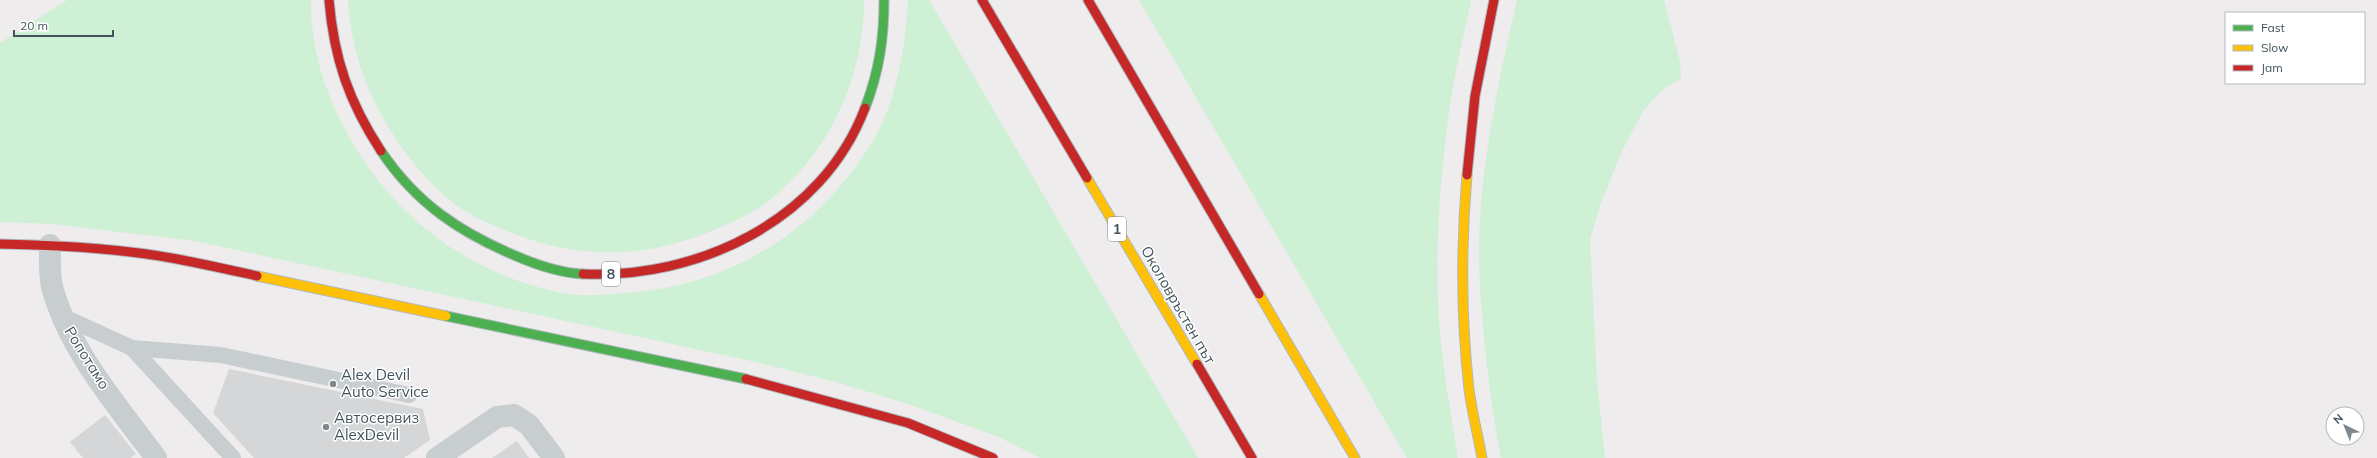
<svg xmlns="http://www.w3.org/2000/svg" width="2377" height="458" viewBox="0 0 2377 458" font-family="Mulish,sans-serif">
<style>
.green{fill:#cef0d4}
.building{fill:#d5d6d7}
.lines{fill:none;stroke-linecap:round;stroke-linejoin:round}
.fast-casing{stroke:#b1b9be;stroke-width:11}
.slow-casing{stroke:#b1b9be;stroke-width:11}
.jam-casing{stroke:#b1b9be;stroke-width:11}
.lane{stroke:#c8cdcf;stroke-width:16}
.street{stroke:#c8cdcf;stroke-width:22}
.fast{stroke:#4caf50;stroke-width:9}
.slow{stroke:#ffc107;stroke-width:9}
.jam{stroke:#c62828;stroke-width:9}
.poi-dot{fill:#7e898e;stroke:#fff;stroke-width:1.5}
.labels{text-anchor:middle;stroke-width:3;stroke-linejoin:round;paint-order:stroke}
.shield{fill:#fff;stroke:#7b878c;stroke-width:1}
.shield-label{font-size:14px;font-weight:bold;fill:#42545b}
.street-label{font-size:15px;fill:#42545b;stroke:#fff}
.poi-label{font-size:15px;fill:#42545b;stroke:#fff;text-anchor:start}
</style>
<rect width="100%" height="100%" fill="#eeeced"/>
<g class="green">
<path d="M67,0H311C310,53 329,105 357,150C402,223 472,273 557,292C580,297 603,295 626,293C731,286 820,230 874,139C898,97 905,48 908,0H929L1198,458H1040L999,437L908,404L836,382L760,363L195,241L52,224L0,222V43Z"/>
<path d="M348,0H864C864,75 831,151 772,198C758,210 740,219 723,226C651,259 579,262 505,230C492,225 478,219 465,211C437,193 415,167 396,139C368,97 351,51 348,0Z"/>
<path d="M1139,0H1471C1463,39 1453,79 1448,119C1439,188 1434,263 1440,333C1444,375 1451,416 1458,458H1407Z"/>
<path d="M1517,0H1664L1680,62L1681,78L1660,92L1643,111L1622,151L1601,203L1590,239L1597,380L1605,458H1501C1490,401 1484,345 1480,287C1474,194 1496,91 1517,0Z"/>
</g>
<g class="building">
<path d="M229,369L423,409L430,440L404,458H254L213,413Z"/>
<path d="M105,415L136,454L131,458H83L70,442Z"/>
<path d="M517,441L529,458H492Z"/>
</g>
<g class="lines">
<g class="fast-casing">
<g id="fast">
<path d="M865,108C879,72 884,39 884,0"/>
<path d="M381,151C416,203 459,232 516,256C537,265 559,273 583,274"/>
<path d="M446,316L746,379"/>
</g>
</g>
<g class="slow-casing">
<g id="slow">
<path d="M1467,175C1461,246 1461,318 1469,389C1472,413 1478,435 1482,458"/>
<path d="M1087,178L1197,364"/>
<path d="M257,276L446,316"/>
<path d="M1259,294L1355,458"/>
</g>
</g>
<g class="jam-casing">
<g id="jam">
<path d="M329,0C334,59 349,102 381,151"/>
<path d="M982,0L1087,178"/>
<path d="M1088,0L1259,294"/>
<path d="M1467,175L1475,96L1494,0"/>
<path d="M0,244C59,245 119,248 177,259C204,264 230,270 257,276"/>
<path d="M583,274C698,279 822,221 865,108"/>
<path d="M1197,364L1252,458"/>
<path d="M746,379L908,423L993,458"/>
</g>
</g>
<g class="lane">
<path d="M62,316L132,348L221,355L409,395"/>
<path d="M132,348L233,458"/>
</g>
<g class="street">
<path d="M50,245C50,258 49,274 52,287C70,352 117,405 156,458"/>
<path d="M437,458L497,417L514,415L529,425L554,458"/>
</g>
<use href="#fast" class="fast"/>
<use href="#slow" class="slow"/>
<use href="#jam" class="jam"/>
</g>
<g class="poi-dot">
<circle cx="333" cy="384" r="4"/>
<circle cx="326" cy="427" r="4"/>
</g>
<g class="labels">
<g class="shield">
<rect x="1108" y="217" width="18" height="24" rx="3"/>
<rect x="602" y="262" width="18" height="24" rx="3"/>
</g>
<g class="shield-label">
<text x="1117" y="234">1</text>
<text x="611" y="279">8</text>
</g>
<g class="street-label">
<text transform="translate(1178 305) rotate(60)" y="5">Околовръстен път</text>
<text transform="translate(87 358) rotate(58)" y="5">Ропотамо</text>
</g>
<g class="poi-label">
<text x="341" y="380">Alex Devil<tspan x="341" dy="17">Auto Service</tspan></text>
<text x="334" y="423">Автосервиз<tspan x="334" dy="17">AlexDevil</tspan></text>
</g>
</g>
<rect x="2225" y="12" width="140" height="72" fill="#ffffff" stroke="#b3bbbd"/>
<rect x="2233" y="25" width="20" height="6" fill="#4caf50" stroke="#b3bbbd"/>
<text x="2261" y="32" font-size="12" fill="#42545b">Fast</text>
<rect x="2233" y="45" width="20" height="6" fill="#ffc107" stroke="#b3bbbd"/>
<text x="2261" y="52" font-size="12" fill="#42545b">Slow</text>
<rect x="2233" y="65" width="20" height="6" fill="#c62828" stroke="#b3bbbd"/>
<text x="2261" y="72" font-size="12" fill="#42545b">Jam</text>
<g transform="translate(2345 426) rotate(317)"><circle r="19" fill="#ffffff" stroke="#b3bbbd"/>
<path d="M0-3L7 15L0 10L-7 15Z" fill="#7e898e"/>
<text y="-6" font-size="11" font-weight="bold" text-anchor="middle" fill="#42545b">N</text>
</g>
<path d="M14 30v6h99v-6" fill="none" stroke="#42545b" stroke-width="2"/>
<text x="20" y="30" font-size="12" fill="#42545b" stroke="#ffffff" stroke-width="3" paint-order="stroke">20 m</text>
</svg>
